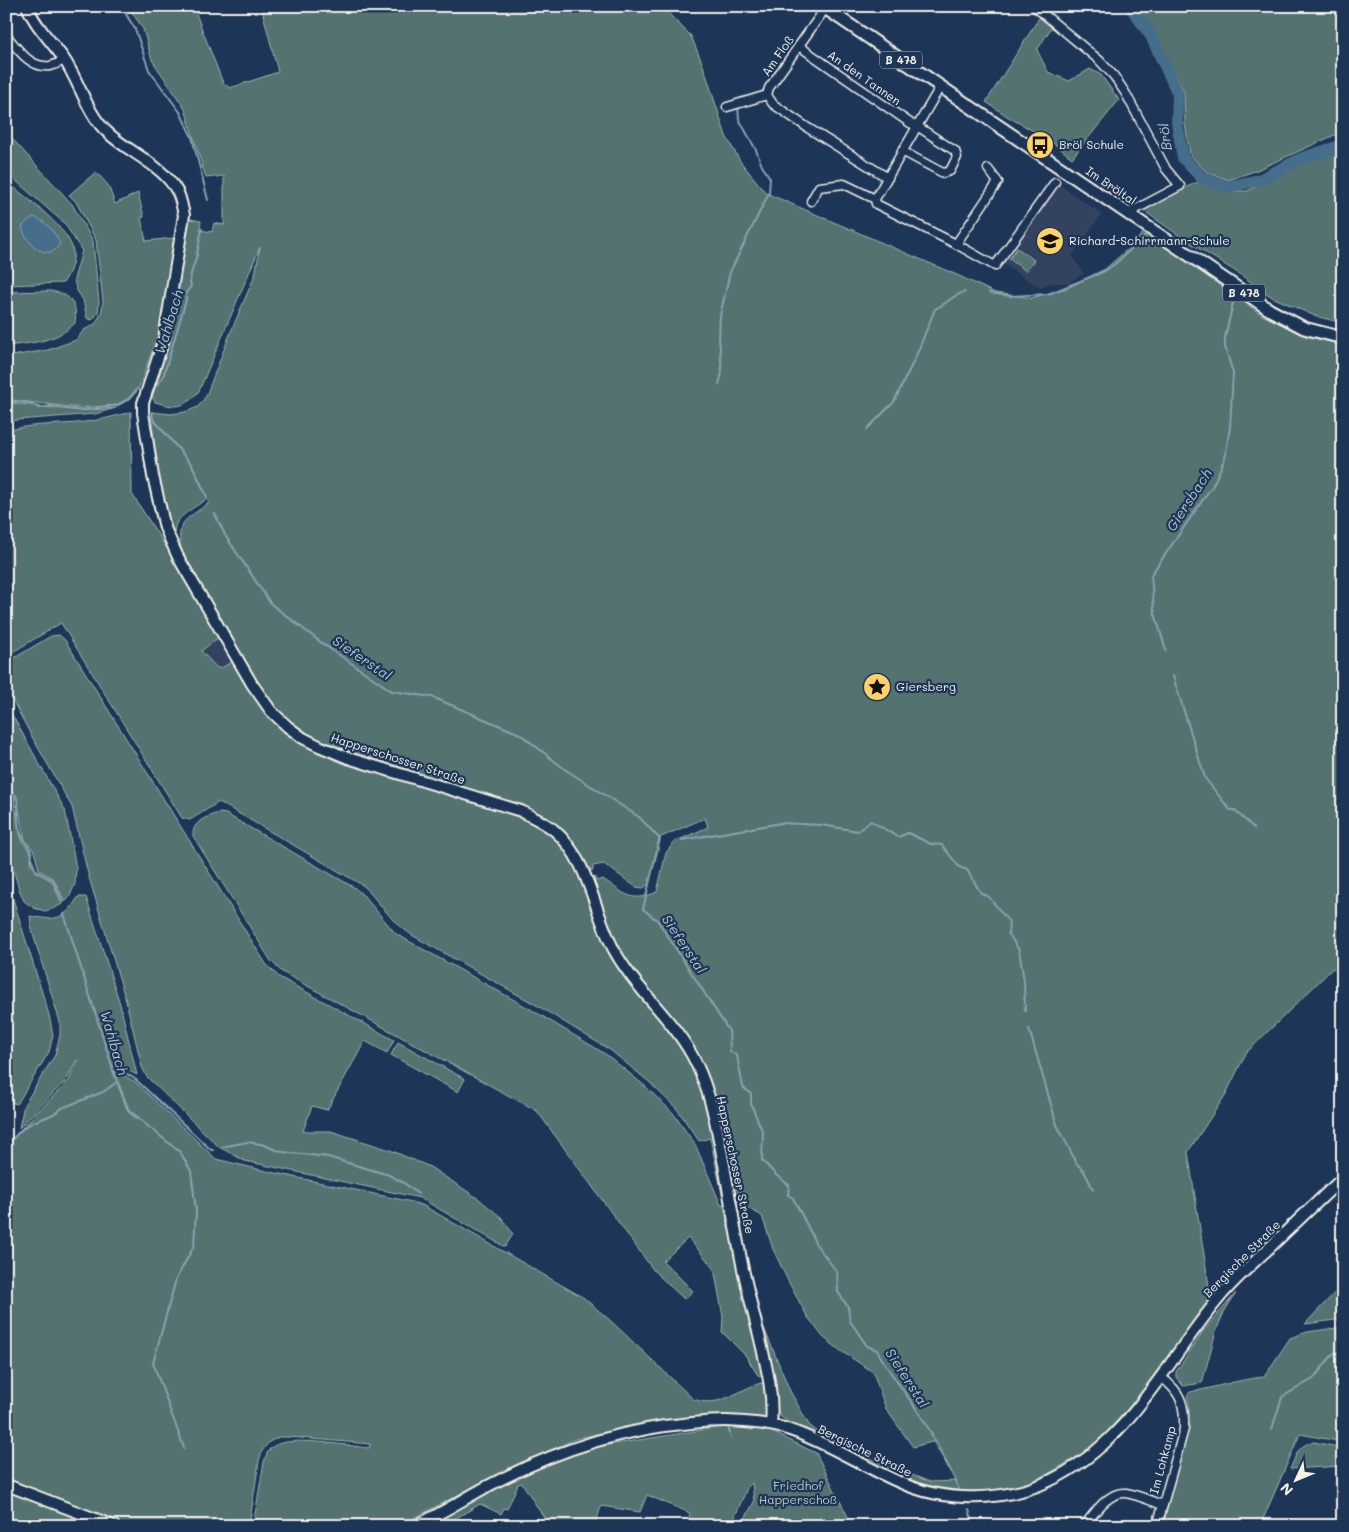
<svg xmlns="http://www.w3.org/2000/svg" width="1349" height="1532" viewBox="0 0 1349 1532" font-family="Mali,sans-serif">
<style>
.built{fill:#32425f}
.green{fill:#537270;stroke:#a4b2ac;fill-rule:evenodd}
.water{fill:#446d8c;stroke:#8aa2b1}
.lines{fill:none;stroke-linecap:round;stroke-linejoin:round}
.stream{stroke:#8aa2b1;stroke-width:2}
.river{stroke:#446d8c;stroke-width:12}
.street-casing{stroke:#f4f1e8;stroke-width:11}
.secondary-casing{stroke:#f4f1e8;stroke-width:14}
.primary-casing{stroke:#f4f1e8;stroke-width:15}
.street{stroke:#1d3557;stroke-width:8}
.secondary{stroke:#1d3557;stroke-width:10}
.primary{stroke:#1d3557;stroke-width:11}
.labels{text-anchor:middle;stroke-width:4.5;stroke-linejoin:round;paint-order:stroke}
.shield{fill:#1d3557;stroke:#b4b9bc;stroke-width:1}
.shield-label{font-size:11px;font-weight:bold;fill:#f4f1e8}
.street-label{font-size:12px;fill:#f4f1e8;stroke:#1d3557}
.poi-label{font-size:12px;fill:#f4f1e8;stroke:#1d3557;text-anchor:start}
.park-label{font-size:12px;fill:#bcc5be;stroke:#1d3557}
.water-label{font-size:14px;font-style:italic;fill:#b6c3c8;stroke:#1d3557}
</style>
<rect width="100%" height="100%" fill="#1d3557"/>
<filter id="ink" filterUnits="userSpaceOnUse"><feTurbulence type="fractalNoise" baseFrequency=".02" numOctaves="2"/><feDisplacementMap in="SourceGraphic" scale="10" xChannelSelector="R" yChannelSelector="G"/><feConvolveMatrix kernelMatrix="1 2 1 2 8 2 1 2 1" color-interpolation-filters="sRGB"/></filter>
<g filter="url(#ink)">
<g class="built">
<path d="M1058,184L1102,214L1072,256L1084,273L1069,283H1050L1040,288L1001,263Z"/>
<path d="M218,638L232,663L221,668H217L201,651Z"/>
</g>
<g class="green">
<path d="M128,6H193L223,83L230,88L278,72L261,6H661L691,36L703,65L726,136L740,161L766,193L957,275L995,293L1031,298L1067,288L1105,269L1129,248L1144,232L1262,315L1305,336L1343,345V975L1333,968L1246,1053L1226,1094L1188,1152L1210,1293L1213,1298L1164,1363L1154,1380L1092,1448L1041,1478L997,1495L935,1489L902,1479L793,1426L776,1413L773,1373L754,1297L762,1323L790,1391L809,1425L818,1432L841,1443L869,1458L930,1482L956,1481L936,1441L913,1447L886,1409L873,1372L841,1351L823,1337L807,1316L789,1283L773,1249L762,1216L735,1201L704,1070L635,975L612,939L593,878L595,877L596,881L603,879C624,893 631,904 657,892L666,853L674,842L708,827L705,818L659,838L649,884L643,888L636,887L604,864L593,866V871L588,869L553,827L340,751L304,734L288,722L263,694L182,554C175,521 184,521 209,503L207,499C198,505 183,513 177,522C174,527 174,533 174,539C159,497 156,456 151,412L171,414L185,412L198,407L206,396L230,334L255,275L260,247L199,391C184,409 175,408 155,402C141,379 154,361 157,337L138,390L137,388L129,398L116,405L80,408L11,400L6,402V357L48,350L76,340L84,330L95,324L101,314L103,302L96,240L76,202L69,195L96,172L108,185L115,204L138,193L144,217L141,218L146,241L174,238L168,278L185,218L201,221L200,230L212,232L214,223L224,225V176L206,178L185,109L152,60L143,29Z"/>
<path d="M1135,6H1343V134H1337L1257,170L1229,180L1206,172L1190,155L1185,124L1184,92L1155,35Z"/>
<path d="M1041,15L1053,25L1037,50L1048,72L1069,81L1090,69L1101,75L1119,100L1072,158L1048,139L1010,118L986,102Z"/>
<path d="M6,132L72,204L93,241L99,302L98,313L92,320L87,318L83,300L76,289L74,279L82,251L65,224L6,172Z"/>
<path d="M1343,148V323L1315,316L1272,297L1238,273L1184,239L1140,208L1198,182L1225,191H1247L1304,162Z"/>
<path d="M6,181C25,197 64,224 72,247C76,258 70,274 63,283L6,285Z"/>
<path d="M1017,248L1034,260L1026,271L1009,259Z"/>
<path d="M50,291C70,294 78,302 75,323C56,342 32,343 6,346V292Z"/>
<path d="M12,403L79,411L116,408L95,414L17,420L6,423V405Z"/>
<path d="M131,412L132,494L166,547L156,519L146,474L138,413L162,531L287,731L516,814L540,826L561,844L581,873L605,940L688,1054L706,1100L726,1196L724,1197L722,1194L710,1138L699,1141L677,1109L648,1081L610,1050L538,1006L410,934L394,921L364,886L219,802L190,820L182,818L61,623L6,656V431C29,424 53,425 77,423C96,421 113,417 131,412ZM218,638L232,662L221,668H217L201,651Z"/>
<path d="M59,635L65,640L266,964L279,977L394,1040L387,1053L365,1041L327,1110L312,1106L303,1131H331L390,1150L430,1167L479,1199L502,1218L513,1234L505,1247L420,1198L245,1161L219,1147L147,1077L142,1067L126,1001L88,874L72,807L31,735L6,688V663L51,636Z"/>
<path d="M6,704L65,810L76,868L75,884L69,898L65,902L54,879L39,870L34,851L25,840L21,824L17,796L6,787Z"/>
<path d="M6,791L14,797L18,825L22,841L31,853L36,872L52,881L62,904L55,908L45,911L34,908L24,901L19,889L6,845Z"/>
<path d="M219,813L226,814L355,888L364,896L396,934L532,1010L607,1055L646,1087L673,1113L695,1144L721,1205L727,1206L763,1368L762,1375L760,1376L757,1374L746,1356L722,1332L723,1317L714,1268L688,1238L663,1261L693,1291L684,1299L654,1271L537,1111L282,972L271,961L193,836C192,822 207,816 219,813Z"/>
<path d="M6,876L49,1015L53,1035L49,1052L17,1104L7,1101L6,1106Z"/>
<path d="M78,897H86L120,1004L137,1075L114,1063L112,1069L128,1112L138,1120L140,1118L129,1110L114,1070L135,1082L216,1159L266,1171L412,1202L424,1206L584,1298L612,1322L693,1399C721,1409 736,1390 761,1383L765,1385L767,1413L760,1418H756L712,1417L655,1421L575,1439L486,1480L399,1526H253L264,1462C266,1455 268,1449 274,1446C291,1435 348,1446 369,1448L370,1444L289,1437H279L269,1442L262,1451L259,1461L249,1526H124L29,1488L6,1482V1149L20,1130L69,1080L78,1060H77L67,1079L19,1128L24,1105L55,1055L60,1035V1022L32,931L30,916C55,921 65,920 78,897Z"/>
<path d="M398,1042L465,1079L458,1092L391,1055Z"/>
<path d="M1343,1284V1319L1305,1324Z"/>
<path d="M1236,1293L1224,1312L1216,1331L1202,1383L1183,1386L1176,1376V1372L1204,1330Z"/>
<path d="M1343,1327V1442L1300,1434L1260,1526H1163C1169,1503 1174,1480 1179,1457C1184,1437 1193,1417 1187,1396L1190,1392C1215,1388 1239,1379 1264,1377L1290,1338L1307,1332Z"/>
<path d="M727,1426L732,1439L728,1426L770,1431L816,1453L852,1525L744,1526L742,1524L754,1502L752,1483L748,1486L731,1526H687L690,1513L647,1495L640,1512L601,1506L595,1526H555L548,1524L522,1483L518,1484L507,1509L504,1508L501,1514L480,1504L443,1526H424L514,1477L577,1450Z"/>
<path d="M1314,1442L1343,1448V1466L1290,1469C1297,1455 1297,1445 1314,1442Z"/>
<path d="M6,1490L103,1526H6V1506L9,1496L6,1495Z"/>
</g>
<path class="water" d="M34,217C47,222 55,232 60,244C49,264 25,243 22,227C25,222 29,220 34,217Z"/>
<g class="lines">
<g class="stream">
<path d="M121,6L135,29L149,70L180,112L192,137L208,200"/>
<path d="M739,99L762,92L771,79"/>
<path d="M989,293L1010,296L1048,294L1105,271L1116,263L1145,236"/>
<path d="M719,384L722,373L719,337L720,316L730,272L769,193L770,178L762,166L756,150L739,119L738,107"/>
<path d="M151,396L154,388L163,377L186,300V293L191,286C188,275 195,265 197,254C199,245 200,237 202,229"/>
<path d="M6,403L12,402L30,403L40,408L51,406L80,410L116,406L129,399L138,389"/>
<path d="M152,412L153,419L192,465L207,497"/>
<path d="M867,429L894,402L916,356L935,309C949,303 950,296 965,292"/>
<path d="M215,514L225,535L271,604L323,644L392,691L432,697L520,734L566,770L639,817L660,839L643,909L654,918H656L729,1031L730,1051L737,1056L743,1087L751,1094V1104L763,1133L762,1160L776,1175L789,1185L788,1195L793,1198L812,1235L815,1243L837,1272L838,1292L848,1307L850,1321L867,1346L877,1350C892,1379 915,1403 930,1431C933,1437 934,1444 938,1449C946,1462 954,1475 959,1490"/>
<path d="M1166,651L1154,610L1151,575L1213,485L1225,458L1230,427L1233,373L1225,347V337L1235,295"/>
<path d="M1173,676L1205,778L1230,810H1234L1254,828"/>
<path d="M6,788C23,795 16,813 19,827C21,837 26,844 32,852L31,863L37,871L53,880L63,902"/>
<path d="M682,840L781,823L821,825L858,831L871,821L898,837L908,833L931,844L942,845L959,867L967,870L981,893L989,897L1009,922L1008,933L1019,950L1024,981L1025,1011"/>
<path d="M1029,1029L1057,1125L1077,1164L1084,1171L1093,1189"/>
<path d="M112,1065L135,1079L211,1150H213"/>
<path d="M117,1082L129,1111L180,1152L191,1171L196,1210L194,1246L176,1279L153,1363L184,1448"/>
<path d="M6,1147C14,1137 21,1128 33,1122C43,1118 54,1116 62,1108L103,1092L117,1082L64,914"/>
<path d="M222,1147L247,1142L261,1144L282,1152L328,1157L389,1175L404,1183L418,1194"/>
<path d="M1272,1429L1282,1397L1313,1379L1334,1353L1343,1351"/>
<path d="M969,1510L974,1526"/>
</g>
<path class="river" d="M1130,6L1151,36L1178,94L1177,122L1183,158L1202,178L1228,187L1259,180L1300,159L1343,145"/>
<g class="street-casing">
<g id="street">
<path d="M1034,6L1099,60L1114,76L1126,94L1166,169L1180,186L1127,214"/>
<path d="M6,35C17,48 30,69 50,66C55,65 60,62 64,60"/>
<path d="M799,46L910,123L917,126L955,151L957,157L950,171L943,173L902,151"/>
<path d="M940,87L875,199L876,204L956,244L995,266L1055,182"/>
<path d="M767,95L773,104L808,128L888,178"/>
<path d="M727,107L767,95L769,88L827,6"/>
<path d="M811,201L819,187L844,184L875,199"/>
<path d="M956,244L998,182L988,169"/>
<path d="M1084,1526C1094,1514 1108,1491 1126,1493C1138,1495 1151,1501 1163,1505"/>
<path d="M1157,1526L1184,1429C1185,1404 1181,1392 1161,1377"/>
</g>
</g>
<g class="secondary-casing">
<g id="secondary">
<path d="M27,6C35,26 52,42 64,59C79,81 87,113 106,131C128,153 163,164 178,193C181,199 182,207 184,215L164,339L143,403V413L153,476L165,528L178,557L252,684L271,711L288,727L303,738L319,746L348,758L521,811C532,817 544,822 554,830C590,861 593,911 614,950C637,992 676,1021 696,1063C712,1096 717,1130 724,1165C730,1200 736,1234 743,1269C748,1291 753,1313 759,1335C766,1365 774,1393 771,1425"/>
<path d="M6,1486L12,1487L114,1526"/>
<path d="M415,1526C440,1514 464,1499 488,1486C552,1452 619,1429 692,1423C702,1422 714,1421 725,1421C746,1422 769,1423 790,1430C828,1443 862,1466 899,1482C945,1503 1004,1502 1049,1481C1130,1443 1165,1362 1220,1297C1234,1280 1251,1265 1267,1250C1292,1226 1317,1202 1343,1178"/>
</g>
</g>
<g class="primary-casing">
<path id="primary" d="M822,6L1270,310L1304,328L1343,338"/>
</g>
<use href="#street" class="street"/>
<use href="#secondary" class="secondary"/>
<use href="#primary" class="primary"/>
</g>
</g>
<defs>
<g id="bus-disc" transform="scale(1.4375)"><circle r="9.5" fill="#ffd166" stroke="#1d3557"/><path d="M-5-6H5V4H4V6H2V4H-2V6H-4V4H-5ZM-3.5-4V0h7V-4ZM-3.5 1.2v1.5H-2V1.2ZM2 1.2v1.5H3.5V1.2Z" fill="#111"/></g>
<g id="school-disc" transform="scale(1.4375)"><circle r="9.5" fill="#ffd166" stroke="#1d3557"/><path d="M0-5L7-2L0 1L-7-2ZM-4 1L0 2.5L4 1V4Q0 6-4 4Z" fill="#111"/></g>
<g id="sight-disc" transform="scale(1.4375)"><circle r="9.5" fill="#ffd166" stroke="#1d3557"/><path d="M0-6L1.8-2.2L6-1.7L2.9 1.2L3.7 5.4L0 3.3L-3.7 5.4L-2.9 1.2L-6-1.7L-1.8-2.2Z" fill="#111"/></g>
</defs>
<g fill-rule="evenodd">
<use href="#bus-disc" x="1040" y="145"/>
<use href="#school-disc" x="1050" y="241"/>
<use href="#sight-disc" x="877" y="687"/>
</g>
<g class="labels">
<g class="shield">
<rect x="880" y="51.5" width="42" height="17" rx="4"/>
<rect x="1223" y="284.5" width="42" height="17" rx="4"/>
</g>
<g class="shield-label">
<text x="901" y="64">B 478</text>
<text x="1244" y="297">B 478</text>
</g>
<g class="street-label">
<text transform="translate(778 56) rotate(-55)" y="4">Am Floß</text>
<text transform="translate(864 78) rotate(35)" y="4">An den Tannen</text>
<text transform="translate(1111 186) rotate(34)" y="4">Im Bröltal</text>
<text transform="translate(398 759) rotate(18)" y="4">Happerschosser Straße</text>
<text transform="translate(735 1165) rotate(78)" y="4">Happerschosser Straße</text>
<text transform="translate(1242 1259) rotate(-45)" y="4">Bergische Straße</text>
<text transform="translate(865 1451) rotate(26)" y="4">Bergische Straße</text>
<text transform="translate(1163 1460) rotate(-75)" y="4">Im Lohkamp</text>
</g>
<g class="poi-label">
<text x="1059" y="149">Bröl Schule</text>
<text x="1069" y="245">Richard-Schirrmann-Schule</text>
<text x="896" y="691">Giersberg</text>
</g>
<g class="park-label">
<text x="798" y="1490">Friedhof<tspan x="798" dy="14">Happerschoß</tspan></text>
</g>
<g class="water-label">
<text transform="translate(1165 137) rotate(-97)" y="5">Bröl</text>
<text transform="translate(169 322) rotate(-73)" y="5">Wahlbach</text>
<text transform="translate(1189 500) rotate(-57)" y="5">Giersbach</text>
<text transform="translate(362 658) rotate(34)" y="5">Sieferstal</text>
<text transform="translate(684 944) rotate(56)" y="5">Sieferstal</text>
<text transform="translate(114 1043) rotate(74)" y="5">Wahlbach</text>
<text transform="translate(907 1378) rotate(57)" y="5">Sieferstal</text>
</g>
</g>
<rect width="1349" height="1532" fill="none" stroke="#1d3557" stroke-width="25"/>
<rect x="12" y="12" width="1324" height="1507" fill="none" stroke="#f4f1e8" stroke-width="2" filter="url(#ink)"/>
<g transform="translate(1296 1480) rotate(226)" stroke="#1d3557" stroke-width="4" paint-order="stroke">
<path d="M0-4L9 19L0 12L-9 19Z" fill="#f4f1e8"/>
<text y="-8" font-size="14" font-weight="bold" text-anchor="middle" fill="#f4f1e8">N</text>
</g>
</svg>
